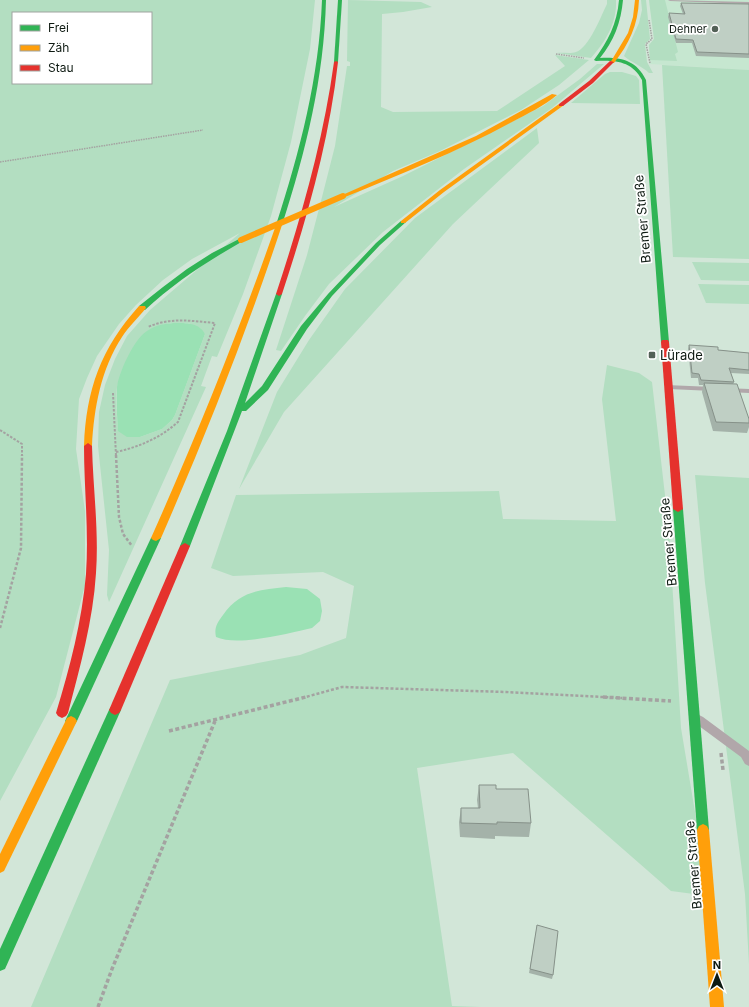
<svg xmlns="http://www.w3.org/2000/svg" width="749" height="1007" viewBox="0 0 749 1007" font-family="Inter,sans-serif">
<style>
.built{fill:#c6e7d0}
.green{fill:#b3dec1;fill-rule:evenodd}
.water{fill:#9ae1b4}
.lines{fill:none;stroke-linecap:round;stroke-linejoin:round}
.path-far3{stroke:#a4a2a1;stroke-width:1.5;stroke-dasharray:1.5 1;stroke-linecap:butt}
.path-far2{stroke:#a4a2a1;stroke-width:2;stroke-dasharray:2.5 1.5;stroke-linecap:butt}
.path-far1{stroke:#a4a2a1;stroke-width:2.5;stroke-dasharray:3 2;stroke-linecap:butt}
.path{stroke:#a4a2a1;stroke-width:3.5;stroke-dasharray:4 2.5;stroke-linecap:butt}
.lane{fill:#b1a7aa;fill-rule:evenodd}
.fast{fill:#30b455;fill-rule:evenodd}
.slow{fill:#ff9f0a;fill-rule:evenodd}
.jam{fill:#e5322d;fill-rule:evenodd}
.slow-bridge{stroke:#ff9f0a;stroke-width:6}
.wall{fill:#a4b2a9}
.building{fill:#bfcfc4;stroke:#869189}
.poi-dot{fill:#536157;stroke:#fff;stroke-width:1.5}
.labels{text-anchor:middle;stroke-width:3.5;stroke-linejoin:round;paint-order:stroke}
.far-poi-label{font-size:11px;fill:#0e1a12;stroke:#fff;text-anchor:end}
.street-label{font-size:13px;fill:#0e1a12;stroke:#fff}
.poi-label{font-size:13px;fill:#0e1a12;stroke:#fff;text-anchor:start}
</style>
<rect width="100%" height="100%" fill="#d2e6d8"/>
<path class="built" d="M649,0H749V70L650,64L649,45L654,39Z"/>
<g class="green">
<path d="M0,0H315L310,49L291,142L271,216L243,294L217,357L212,356L201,386L206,387L109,602L107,595L109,550L98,446L99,412L105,385L115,359L127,336L150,310L240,233L192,259L163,280L136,305L119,324L97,356L87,378L79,399L76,449L85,511V585L56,697L0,801ZM13,13H151V83H13ZM172,323H189L205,334L175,415L172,420L162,429L140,437L118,430C117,416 115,401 117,387C119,379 124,371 128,364C140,338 141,328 172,323Z"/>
<path d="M348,0L421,2L432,7L403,12L382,14L381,107L393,112L497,111L565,66L555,55L589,60L559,85L521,110L440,151L393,171L334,207L403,176L543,106L580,79L597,64H604L552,108L464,169L383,232L329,284L305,316L281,351L276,350L307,255L321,201L335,146L347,66H350V62L347,61Z"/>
<path d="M607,0H616C617,23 606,41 591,58L557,53C563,52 570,54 576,52C589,48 601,16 607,4Z"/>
<path d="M641,0H646L650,39L645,44L647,62L653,73H649C642,66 632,63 624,56L639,23L642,10Z"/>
<path d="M649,0H665L678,52L675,54L677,61L650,60L649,45L654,39Z"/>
<path d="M662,65L749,70V259L673,257Z"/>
<path d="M610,72H622L636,76L639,80L640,104L571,103L605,74Z"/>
<path d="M537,128L539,143L453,224L284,412L239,489L277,392L309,340L345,289L415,218Z"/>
<path d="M692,262L749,263V281L701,280Z"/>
<path d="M698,284L749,285V304L706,303Z"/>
<path d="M607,365L639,373L652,382L669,530L681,728L709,896L671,891L513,753L417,768L452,1006L481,1007H31L170,680L300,655L346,638L354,586L323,572L233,576L211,568L236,495L499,491L503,519L616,521L602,399Z"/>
<path d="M695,475L749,478V964L745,894L705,583Z"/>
</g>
<g class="water">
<path d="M177,323C188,323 199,323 205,334L175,415L172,420L162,429L140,437H127L118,431C117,416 116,402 117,387C119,372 134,339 147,331C155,325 167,323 177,323Z"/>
<path d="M286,587L307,589L320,599L322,611L320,621L312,628C289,633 238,647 216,637C214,628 217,623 223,615C240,591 259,590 286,587Z"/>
</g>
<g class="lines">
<g class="path-far3">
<path d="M649,20L652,39L646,44L650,63"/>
<path d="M556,54L584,58"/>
<path d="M0,162L203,130"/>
</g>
<g class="path-far2">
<path d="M113,393L116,456"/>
<path d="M0,430L22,444V456"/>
<path d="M116,452C139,447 160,438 178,422L215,323C192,321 170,317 148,327"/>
</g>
<g class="path-far1">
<path d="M116,455L119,517L123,534L132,546"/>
<path d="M0,628L21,548L22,455"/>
<path d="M302,698L342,687L506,692L622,698"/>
</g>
<g class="path">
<path d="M603,697L671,701"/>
<path d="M169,731L306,697"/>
<path d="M721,753L723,770"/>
<path d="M98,1007L112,969L215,721"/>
</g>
<g class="lane">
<path d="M668,0L749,2V4L670,1Z"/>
<path d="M666,385L713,387L717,389L713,391L669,389L665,387Z"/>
<path d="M725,388L749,389V393L728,392L724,390Z"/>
<path d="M699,715L703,717L749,751V766L745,764L741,757L695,723L693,720L695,717Z"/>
</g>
<g class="fast">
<path d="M322,0H326C324,78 306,151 282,225L279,227L276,225C300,151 319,78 322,0Z"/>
<path d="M338,0H342L338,62L336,63L334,62Z"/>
<path d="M619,0H623C621,22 614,41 600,58C621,57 636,60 646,80L669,342L665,344L661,342L642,80C632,61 615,60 596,61L594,60C608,41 617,24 619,0Z"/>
<path d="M401,221L406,222L380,245L332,296L307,329L268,390L246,411H242L190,546L188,548H182L180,546L227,431L276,294L279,292L282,294L245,403L262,386L301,326L328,294L376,243Z"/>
<path d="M241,238L243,239V241C208,261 175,282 145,310H139V306L163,287L187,269L212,253Z"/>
<path d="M678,506L683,509L709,830L707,834L703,836L699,834L697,830L673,509Z"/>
<path d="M156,535L161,538L77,721L75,724L71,726L67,724L65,721L151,538Z"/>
<path d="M115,705L119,707L121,710L5,969L0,971V949L109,710L111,707Z"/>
</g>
<g class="slow">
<path d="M635,0H639C638,25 629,44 614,63H610L628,33L633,17Z"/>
<path d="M552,94L557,95C544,106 527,114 512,122C459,151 402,174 345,197L340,196L476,136Z"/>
<path d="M559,104L564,105L444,192L405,223H401V221L440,190Z"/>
<path d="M279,223L282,225C247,331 206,435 161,538L156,541L153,540L151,538C197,435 239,331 276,225Z"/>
<path d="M139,306H145L146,308C138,318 129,326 122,337C101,369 94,408 92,446L91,448H85L84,446C86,390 101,348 139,306Z"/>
<path d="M71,716L75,718L77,721L4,871L0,873V854L67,718Z"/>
<path d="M703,824L707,826L709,830L724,1007H710L697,830L699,826Z"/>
</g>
<g class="jam">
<path d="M336,61L338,62C329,142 307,218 282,294L279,296L276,294C301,218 323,142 334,62Z"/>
<path d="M610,61L614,62L593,83L563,106H559V104L589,81Z"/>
<path d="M662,340H668L669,342L683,509L678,512L673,509L661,342Z"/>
<path d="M88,443L92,446C93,488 99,531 96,573C93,621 80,667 68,713L66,716L62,718L58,716L56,713C70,667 82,621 86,574C89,531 84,488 84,446Z"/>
<path d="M185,543L190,546L121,710L119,713L115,715L111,713L109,710L180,546Z"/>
</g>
<path class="slow-bridge" d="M241,240L343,196"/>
</g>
<g class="wall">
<path d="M681,3L749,4V58L696,56L692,43H676L668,17L669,13L683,14L680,6Z"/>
<path d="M689,345L718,350L749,353V374L731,373L734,382L733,384L749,419V427L747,433L713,431L702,392L703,385H699L698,378H691L688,349Z"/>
<path d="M479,785L531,823L529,837L495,836V839L460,837L459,822L461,808H478L477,800Z"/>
<path d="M537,925L553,975L552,979L529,973Z"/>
</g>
<g class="building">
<path d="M681,3L749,4V54L697,52L693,40L676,39L669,13L685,14Z"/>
<path d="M689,345L718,347V350L749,353V370L729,368L734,382L701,380L699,374L692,373Z"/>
<path d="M704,383L737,384L749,419V423L716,422Z"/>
<path d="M479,785H496V789H528L531,823L497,822V824L461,823V808H480Z"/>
<path d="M537,925L558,931L553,975L530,969Z"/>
</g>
<g class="poi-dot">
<circle cx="715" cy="29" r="4"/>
<rect x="648" y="351" width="8" height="8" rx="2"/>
</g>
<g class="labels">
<g class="far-poi-label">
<text x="707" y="33">Dehner</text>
</g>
<g class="street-label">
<text transform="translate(642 219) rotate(-95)" y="5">Bremer Straße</text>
<text transform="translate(668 542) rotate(-95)" y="5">Bremer Straße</text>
<text transform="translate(693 865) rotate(-95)" y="5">Bremer Straße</text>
</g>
<g class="poi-label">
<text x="660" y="360">Lürade</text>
</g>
</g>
<rect x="12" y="12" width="140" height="72" fill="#ffffff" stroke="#9fa3a0"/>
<rect x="20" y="25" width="20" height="6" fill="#30b455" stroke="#9fa3a0"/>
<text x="48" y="32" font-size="12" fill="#0e1a12">Frei</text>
<rect x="20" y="45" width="20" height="6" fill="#ff9f0a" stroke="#9fa3a0"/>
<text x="48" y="52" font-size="12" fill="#0e1a12">Zäh</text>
<rect x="20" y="65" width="20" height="6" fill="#e5322d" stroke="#9fa3a0"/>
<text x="48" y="72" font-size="12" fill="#0e1a12">Stau</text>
<g transform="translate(717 975)" stroke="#ffffff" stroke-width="3" paint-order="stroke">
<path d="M0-3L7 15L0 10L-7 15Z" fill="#0e1a12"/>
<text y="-6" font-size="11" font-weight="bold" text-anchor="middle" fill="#0e1a12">N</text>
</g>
</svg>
